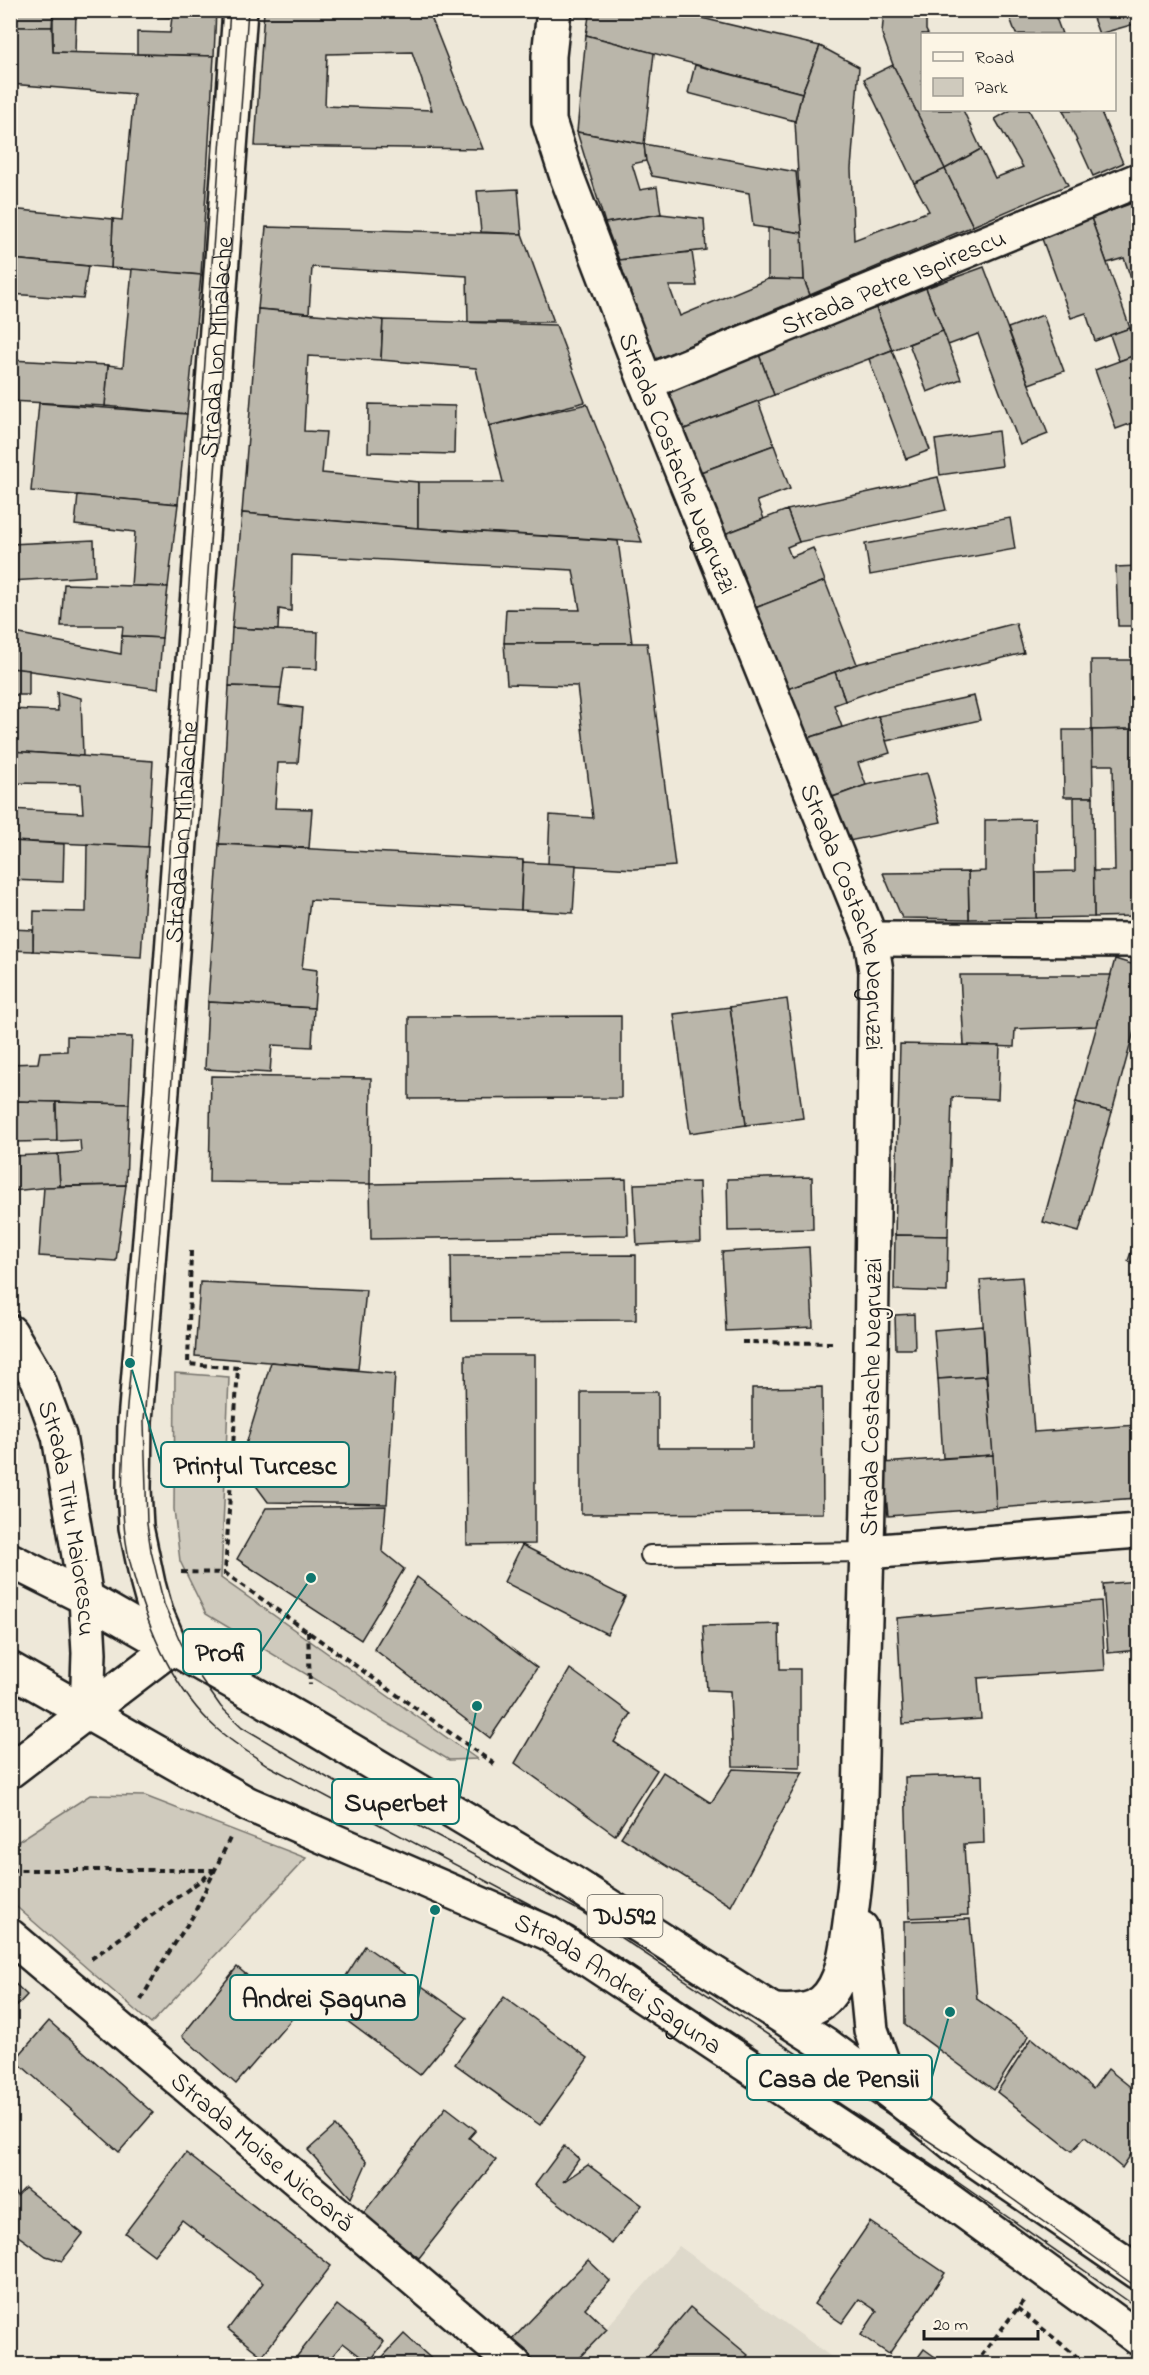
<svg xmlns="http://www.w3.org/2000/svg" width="1149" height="2375" viewBox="0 0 1149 2375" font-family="'Indie Flower',sans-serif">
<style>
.built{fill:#ded9cb}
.green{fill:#cfcabd;stroke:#76736c;stroke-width:1.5}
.building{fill:#bab6aa;stroke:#1c1c1c;stroke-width:1.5;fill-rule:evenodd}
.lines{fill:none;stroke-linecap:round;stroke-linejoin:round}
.lane-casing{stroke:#1c1c1c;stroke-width:22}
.street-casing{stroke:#1c1c1c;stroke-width:38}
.primary-casing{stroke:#1c1c1c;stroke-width:38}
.path{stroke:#1c1c1c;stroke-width:4;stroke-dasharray:6 4.5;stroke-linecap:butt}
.lane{stroke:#fcf5e5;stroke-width:18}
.street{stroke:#fcf5e5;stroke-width:33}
.primary{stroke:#fcf5e5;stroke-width:33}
.tram{stroke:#1c1c1c;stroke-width:1.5}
.labels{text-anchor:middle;stroke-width:4.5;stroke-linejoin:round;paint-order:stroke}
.shield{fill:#fcf5e5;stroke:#5f5d58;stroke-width:1.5}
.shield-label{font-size:24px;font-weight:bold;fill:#1c1c1c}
.street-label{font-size:26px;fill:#1c1c1c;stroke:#fcf5e5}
.leader{fill:none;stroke:#0f766e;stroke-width:2}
.callout-dot{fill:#0f766e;stroke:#fcf5e5;stroke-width:2}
.callout{fill:#fcf5e5;stroke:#0f766e;stroke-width:2}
.callout-label{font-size:27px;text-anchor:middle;font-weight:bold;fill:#1c1c1c}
</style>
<rect width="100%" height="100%" fill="#eee8d9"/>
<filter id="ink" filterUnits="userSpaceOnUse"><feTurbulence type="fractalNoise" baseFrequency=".0167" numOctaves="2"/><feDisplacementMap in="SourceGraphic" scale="12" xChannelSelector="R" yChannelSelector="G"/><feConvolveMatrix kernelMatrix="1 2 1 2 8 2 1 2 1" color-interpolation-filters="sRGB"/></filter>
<g filter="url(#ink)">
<path class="built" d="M679,2246L841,2364H574Z"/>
<g class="green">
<path d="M175,1373L229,1377L221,1578L477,1759L449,1760L206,1614L180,1561L174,1509Z"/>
<path d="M90,1795L145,1796L306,1858L151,2024L11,1902V1846Z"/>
</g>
<g class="building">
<path d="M10,10H53L52,27H10Z"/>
<path d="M53,10H216L214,56L137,54V32L170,33L172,17L76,12L75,53L53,52Z"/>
<path d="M429,10V12L264,11V10Z"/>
<path d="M590,10H668L820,46L802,93L586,35Z"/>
<path d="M884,10H926V30L928,34H922V110H963L981,149L945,169L893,65L882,34Z"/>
<path d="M1007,10H1053L1062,34H1016Z"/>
<path d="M1090,10H1138V23L1099,34Z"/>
<path d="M264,11L429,12L483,149L255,146ZM412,52L432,110L325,106L327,54Z"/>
<path d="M10,27H52L53,52L214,56L201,275L111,268L113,219L122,220L134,94L10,84Z"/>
<path d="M586,35L654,53L644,144L577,132Z"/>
<path d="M820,46L859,67L851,169L854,240L929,211L914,183L945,169L973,226L810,295L804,280L795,121L802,93Z"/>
<path d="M695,65L802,93L795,121L688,93Z"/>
<path d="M893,65L945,169L914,183L864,79Z"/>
<path d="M1011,110H1029L1068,185L973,226L945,169L981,149L995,178L1023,167L995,119Z"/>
<path d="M1063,110H1100L1123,163L1093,176Z"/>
<path d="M577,132L644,144L646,161L632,164L640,190L657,187L661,214L605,223Z"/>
<path d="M644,144L796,172L802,233L753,226L749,193L652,176L646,161Z"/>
<path d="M518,189L522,234L481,232L477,191Z"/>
<path d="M1138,201V299L1124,258L1107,263L1091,218Z"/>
<path d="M10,209L113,219L111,268L10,259Z"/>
<path d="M661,214L704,219L706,250L619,260L605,223Z"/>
<path d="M1091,218L1130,328L1095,341L1086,313L1071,318L1041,236Z"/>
<path d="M266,227L522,234L554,322H468L467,276L312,267L309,313L258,309Z"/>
<path d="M768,228L802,233L804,280L768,279Z"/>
<path d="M692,252L697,286H669L680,316L768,279L804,280L810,295L654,360L619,260Z"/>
<path d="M10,259L88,266L83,299L10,294Z"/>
<path d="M984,267L1048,434L1020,445L978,334L948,345L926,288Z"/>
<path d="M132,269L201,275L187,414L105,406L108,365L123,367Z"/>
<path d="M926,288L943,331L892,350L876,308Z"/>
<path d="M876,308L892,350L774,395L758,352Z"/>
<path d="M258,309L383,320L381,360L308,356L304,431L326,432L322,473L418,482V528L242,513Z"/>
<path d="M1043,315L1064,371L1029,384L1008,328Z"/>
<path d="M383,320L556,325L585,402L489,426L476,368L381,360Z"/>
<path d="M1130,328L1138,354L1119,361L1110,335Z"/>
<path d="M943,331L961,379L927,392L909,344Z"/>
<path d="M892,350L930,450L906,459L869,359Z"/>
<path d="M758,352L774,395L682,430L666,387Z"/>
<path d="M1138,354V421L1116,429L1095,370Z"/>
<path d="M10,360L108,365L105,406L10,401Z"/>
<path d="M758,401L774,445L698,473L682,430Z"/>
<path d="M39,403L187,414L178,504L31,491Z"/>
<path d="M369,404L455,406L454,454L368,452Z"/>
<path d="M587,404L642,542L418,528V482H503L489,426Z"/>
<path d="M998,431L1002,466L940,475L935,440Z"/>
<path d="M774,445L790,489L757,501L764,519L722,535L698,473Z"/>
<path d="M938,477L946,510L799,542L787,510Z"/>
<path d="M78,495L178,504L168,587L131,586L135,532L75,525Z"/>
<path d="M787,510L799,542L787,547L791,557L813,548L825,581L750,610L722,535Z"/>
<path d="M242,513L418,528L618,541L632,643H504L506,609L580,610L573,570L292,555L291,611L279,609L278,630L232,628Z"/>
<path d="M1010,518L1015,549L870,575L865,544Z"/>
<path d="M94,540L95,576L10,581V544Z"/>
<path d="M1138,566V626H1118L1116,567Z"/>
<path d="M825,581L857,664L785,690L750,610Z"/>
<path d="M64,584L168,587L162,638L122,636L123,626H61Z"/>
<path d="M1016,623L1024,653L884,687L845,701L835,672L857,664Z"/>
<path d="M232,628L318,632L317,669L284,668L281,688L229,686Z"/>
<path d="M10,632L121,654L122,636L162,638L158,689L10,668Z"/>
<path d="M504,643H647L675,866L635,869L548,864L550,815L593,818L577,686L507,684Z"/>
<path d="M1091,660H1138V729L1092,730Z"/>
<path d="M10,668L29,670V695H10Z"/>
<path d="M835,672L845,701L834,705L842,727L805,739L785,690Z"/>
<path d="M229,686L281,688L279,705L303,708L298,763H278L275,808L312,809L309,848L219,844L222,813Z"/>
<path d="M57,692L81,698L83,756L10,751V709L58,711Z"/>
<path d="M974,696L980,720L886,741L878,716Z"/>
<path d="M878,716L890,753L858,763L866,785L830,798L805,739Z"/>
<path d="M1138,729V916L1094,917L1093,871H1115L1113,765H1092V730Z"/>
<path d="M1063,730H1092L1093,797H1064Z"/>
<path d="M10,751L153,761L148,847L10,841V809L83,813L81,784L10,783Z"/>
<path d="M927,773L941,822L849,841L830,798L866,785Z"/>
<path d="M1074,797H1093L1094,917L1036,918V872L1075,871Z"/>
<path d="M1035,819L1036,918L969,919L968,872L985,871V820Z"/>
<path d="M10,841L64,844L63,882L10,880Z"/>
<path d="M87,844L148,847L141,957L33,951L34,911L86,912Z"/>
<path d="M219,844L523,860L521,910L310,900L302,968L317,970L314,1008L208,1002Z"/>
<path d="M523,862L576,865L573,913L521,910Z"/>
<path d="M968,872L969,919L902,918L883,873Z"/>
<path d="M10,929L33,930V951L10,950Z"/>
<path d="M1115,959L1138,966V1017L1112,1112L1076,1102Z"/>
<path d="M960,975H1111L1097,1026L1015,1029L1014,1047L964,1045Z"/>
<path d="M787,999L803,1118L746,1125L730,1007Z"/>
<path d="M208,1002L314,1008L312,1047L272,1045L270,1073L205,1069Z"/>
<path d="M730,1007L746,1125L690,1133L674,1014Z"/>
<path d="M621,1016V1098L409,1099V1017Z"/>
<path d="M67,1036L132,1037L129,1104L10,1101V1064L38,1063L40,1052L67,1051Z"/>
<path d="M900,1044L1000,1046L998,1099L952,1097L948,1236L895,1235Z"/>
<path d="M211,1076L371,1078L370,1184L209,1182Z"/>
<rect x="10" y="1101" width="5" height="41"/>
<path d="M15,1101L56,1102L57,1141L15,1142Z"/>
<path d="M56,1102L129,1104L126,1185L60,1186L58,1154L81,1152L80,1140L57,1141Z"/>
<path d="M1076,1102L1112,1112L1079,1232L1043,1222Z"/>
<path d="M58,1154L60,1186L13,1191L11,1156Z"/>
<path d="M812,1177L813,1229L728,1231L727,1179Z"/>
<path d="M626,1179L628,1235L371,1239L370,1184Z"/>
<path d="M699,1182L701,1242L637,1245L634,1184Z"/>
<path d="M126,1185L116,1261L39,1256L44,1187Z"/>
<path d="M1138,1231V1265L1128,1261Z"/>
<path d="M895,1235L948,1236L947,1292L894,1290Z"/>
<path d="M809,1247L813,1327L726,1331L722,1252Z"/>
<path d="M636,1255V1320L452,1321L451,1256Z"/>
<path d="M1022,1277L1034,1432L1138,1425V1498L996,1508L980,1280Z"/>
<path d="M200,1282L366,1290L358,1369L195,1356Z"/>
<path d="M914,1314L915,1349H896L895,1315Z"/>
<path d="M983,1326L986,1376L938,1379L934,1330Z"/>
<path d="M465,1355H535V1544L467,1545Z"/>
<path d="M271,1362L395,1374L387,1504L268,1502L240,1464Z"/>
<path d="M986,1376L993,1455L943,1458L938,1379Z"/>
<path d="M822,1387L823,1513L581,1514V1392H658V1448H752V1388Z"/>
<path d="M993,1455L996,1508L888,1516L883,1463Z"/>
<path d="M386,1506L382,1551L404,1569L361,1640L237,1559L266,1508Z"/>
<path d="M522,1545L625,1597L607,1634L504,1582Z"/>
<path d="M417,1577L537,1668L490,1738L374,1649Z"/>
<path d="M1138,1581V1650L1108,1653L1103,1584Z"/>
<path d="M1101,1601L1105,1670L978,1678L981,1719L903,1724L897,1618Z"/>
<path d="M779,1624L780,1669H800V1767L733,1766L730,1691L707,1690L703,1626Z"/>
<path d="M570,1669L631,1714L614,1742L657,1770L615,1835L515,1763Z"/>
<path d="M733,1769L803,1772L731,1906L621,1837L663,1772L711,1803Z"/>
<path d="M982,1775L984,1843L964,1844L968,1915L909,1918L905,1777Z"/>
<path d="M970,1919L977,1999L1029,2036L994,2090L905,2025L904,1921Z"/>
<path d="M365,1946L467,2018L420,2075L327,2006Z"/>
<path d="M237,1967L295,2015L236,2084L182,2036Z"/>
<path d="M10,1979L27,1995L10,2013Z"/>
<path d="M504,1997L588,2058L540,2125L455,2064Z"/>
<path d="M49,2021L153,2113L119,2152L15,2060Z"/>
<path d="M1032,2038L1093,2089L1108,2069L1138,2093V2144L1122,2168L1085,2137L1072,2151L997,2092Z"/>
<path d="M446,2107L476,2130L469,2138L496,2160L419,2258L362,2215Z"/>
<path d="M335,2126L367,2162L351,2198L308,2150Z"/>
<path d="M564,2146L579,2159L563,2182L588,2165L642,2205L612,2244L535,2185Z"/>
<path d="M186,2153L331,2266L262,2356L228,2329L263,2283L182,2220L154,2255L125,2233Z"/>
<path d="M10,2186L17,2196L25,2188L83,2234L62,2261L46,2256L10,2230Z"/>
<path d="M870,2222L945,2273L889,2354L861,2335L877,2311L859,2299L842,2323L814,2304Z"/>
<path d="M588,2260L610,2281L585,2308L607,2329L573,2364H527L506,2346Z"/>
<path d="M337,2305L384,2342L369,2363L343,2343L326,2364H291Z"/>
<path d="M690,2307L748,2355L740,2364H642Z"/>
<path d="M404,2334L437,2364H376Z"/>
<path d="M924,2349L945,2364H913Z"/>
</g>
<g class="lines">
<g class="lane-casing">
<path id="lane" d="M650,1555L867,1552"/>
</g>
<g class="street-casing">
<g id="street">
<path id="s1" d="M554,10L549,56V121L567,177L646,383L871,939L876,971C873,1208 871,1446 863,1683C860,1757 862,1833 852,1907C849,1930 847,1954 839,1977C826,2010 806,2013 774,2011"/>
<path id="s2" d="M646,383L1138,180"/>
<path d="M871,939L1138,940"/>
<path id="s3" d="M10,1332L38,1379L59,1436L86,1598L89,1653L87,1714"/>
<path d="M867,1552L1138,1531"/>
<path id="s4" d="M10,1771L171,1648L156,1613L148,1584L136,1527L134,1489L135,1421L161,1105L240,10"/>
<path d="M861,1928L871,2030L894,2095"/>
<path id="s5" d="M10,1936L514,2364"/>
</g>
</g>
<g class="primary-casing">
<g id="primary">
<path d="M10,1560L86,1598L317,1730L571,1882L825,2044L894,2095L962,2151L1138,2272"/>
<path id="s6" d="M10,1669L248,1804L548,1933L935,2190L1138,2338"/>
</g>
</g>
<g class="path">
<path d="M191,1251L188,1364L238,1368L225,1573L497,1766"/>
<path d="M742,1342L835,1343"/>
<path d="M181,1572L225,1573"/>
<path d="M308,1631L310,1685"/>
<path d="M10,1870H215"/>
<path d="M91,1959L214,1871"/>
<path d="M141,2000L160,1966L193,1916L231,1836"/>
<path d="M1017,2308L1086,2364"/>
<path d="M975,2364L1024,2300"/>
</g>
<use href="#lane" class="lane"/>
<use href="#street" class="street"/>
<use href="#primary" class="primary"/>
<g class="tram">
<path d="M230,10C204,373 179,736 152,1099C146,1187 137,1275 131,1362C126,1423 115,1502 130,1562C145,1621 170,1687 217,1729C233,1743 251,1754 269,1766L573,1927L946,2174L1138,2308"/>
<path d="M248,10L170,1106L144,1421L147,1524L151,1551L164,1604L180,1641L195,1670L221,1707L242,1727L328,1778L582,1912L956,2159L1138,2288"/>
</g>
</g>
</g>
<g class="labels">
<rect class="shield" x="587.5" y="1895" width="75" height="42" rx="4.5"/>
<g class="shield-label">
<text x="625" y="1924">DJ592</text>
</g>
<g class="street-label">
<text dy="9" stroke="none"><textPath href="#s2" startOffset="267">Strada Petre Ispirescu</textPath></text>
<text dy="9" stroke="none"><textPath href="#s4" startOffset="1512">Strada Ion Mihalache</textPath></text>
<text dy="9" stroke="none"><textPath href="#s1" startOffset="477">Strada Costache Negruzzi</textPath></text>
<text dy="9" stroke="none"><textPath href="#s4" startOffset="1026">Strada Ion Mihalache</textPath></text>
<text dy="9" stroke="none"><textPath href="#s1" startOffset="963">Strada Costache Negruzzi</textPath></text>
<text transform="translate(870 1397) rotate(-89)" y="9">Strada Costache Negruzzi</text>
<text dy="9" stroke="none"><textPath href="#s3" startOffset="198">Strada Titu Maiorescu</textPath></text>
<text dy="9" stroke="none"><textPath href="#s6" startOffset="686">Strada Andrei Șaguna</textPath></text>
<text dy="9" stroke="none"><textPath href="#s5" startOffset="332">Strada Moise Nicoară</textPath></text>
</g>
</g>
<path class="leader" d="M130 1363L161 1464M311 1578L261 1652M477 1706L459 1801M435 1910L418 1998M950 2012L932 2077"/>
<g class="callout-dot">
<circle cx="130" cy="1363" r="6"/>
<circle cx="311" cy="1578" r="6"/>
<circle cx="477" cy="1706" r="6"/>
<circle cx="435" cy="1910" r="6"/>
<circle cx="950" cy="2012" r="6"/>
</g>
<g class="callout">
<rect x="161" y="1442" width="188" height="45" rx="6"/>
<rect x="183" y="1629" width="78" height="45" rx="6"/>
<rect x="332" y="1779" width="127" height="45" rx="6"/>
<rect x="230" y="1975" width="188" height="45" rx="6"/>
<rect x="747" y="2055" width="185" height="45" rx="6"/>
</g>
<g class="callout-label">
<text x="255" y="1474">Prințul Turcesc</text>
<text x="222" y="1661">Profi</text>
<text x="396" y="1811">Superbet</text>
<text x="324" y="2007">Andrei Șaguna</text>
<text x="839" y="2087">Casa de Pensii</text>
</g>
<rect width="1149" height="2375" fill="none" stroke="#fcf5e5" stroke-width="36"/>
<rect x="18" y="18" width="1113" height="2339" fill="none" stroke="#1c1c1c" stroke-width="2" filter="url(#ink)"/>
<rect x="921" y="33" width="195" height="78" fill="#fcf5e5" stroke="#a29e95" stroke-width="1.5"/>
<rect x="933" y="52" width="30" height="9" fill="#fcf5e5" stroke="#a29e95" stroke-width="1.5"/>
<text x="975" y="63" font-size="18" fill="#1c1c1c">Road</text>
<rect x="933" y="78" width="30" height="18" fill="#cfcabd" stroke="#a29e95" stroke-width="1.5"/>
<text x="975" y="93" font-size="18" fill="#1c1c1c">Park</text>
<path d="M924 2330v9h114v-9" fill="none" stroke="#1c1c1c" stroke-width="3"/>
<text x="933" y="2330" font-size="18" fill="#1c1c1c" stroke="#fcf5e5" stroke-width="4.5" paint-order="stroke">20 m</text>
</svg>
